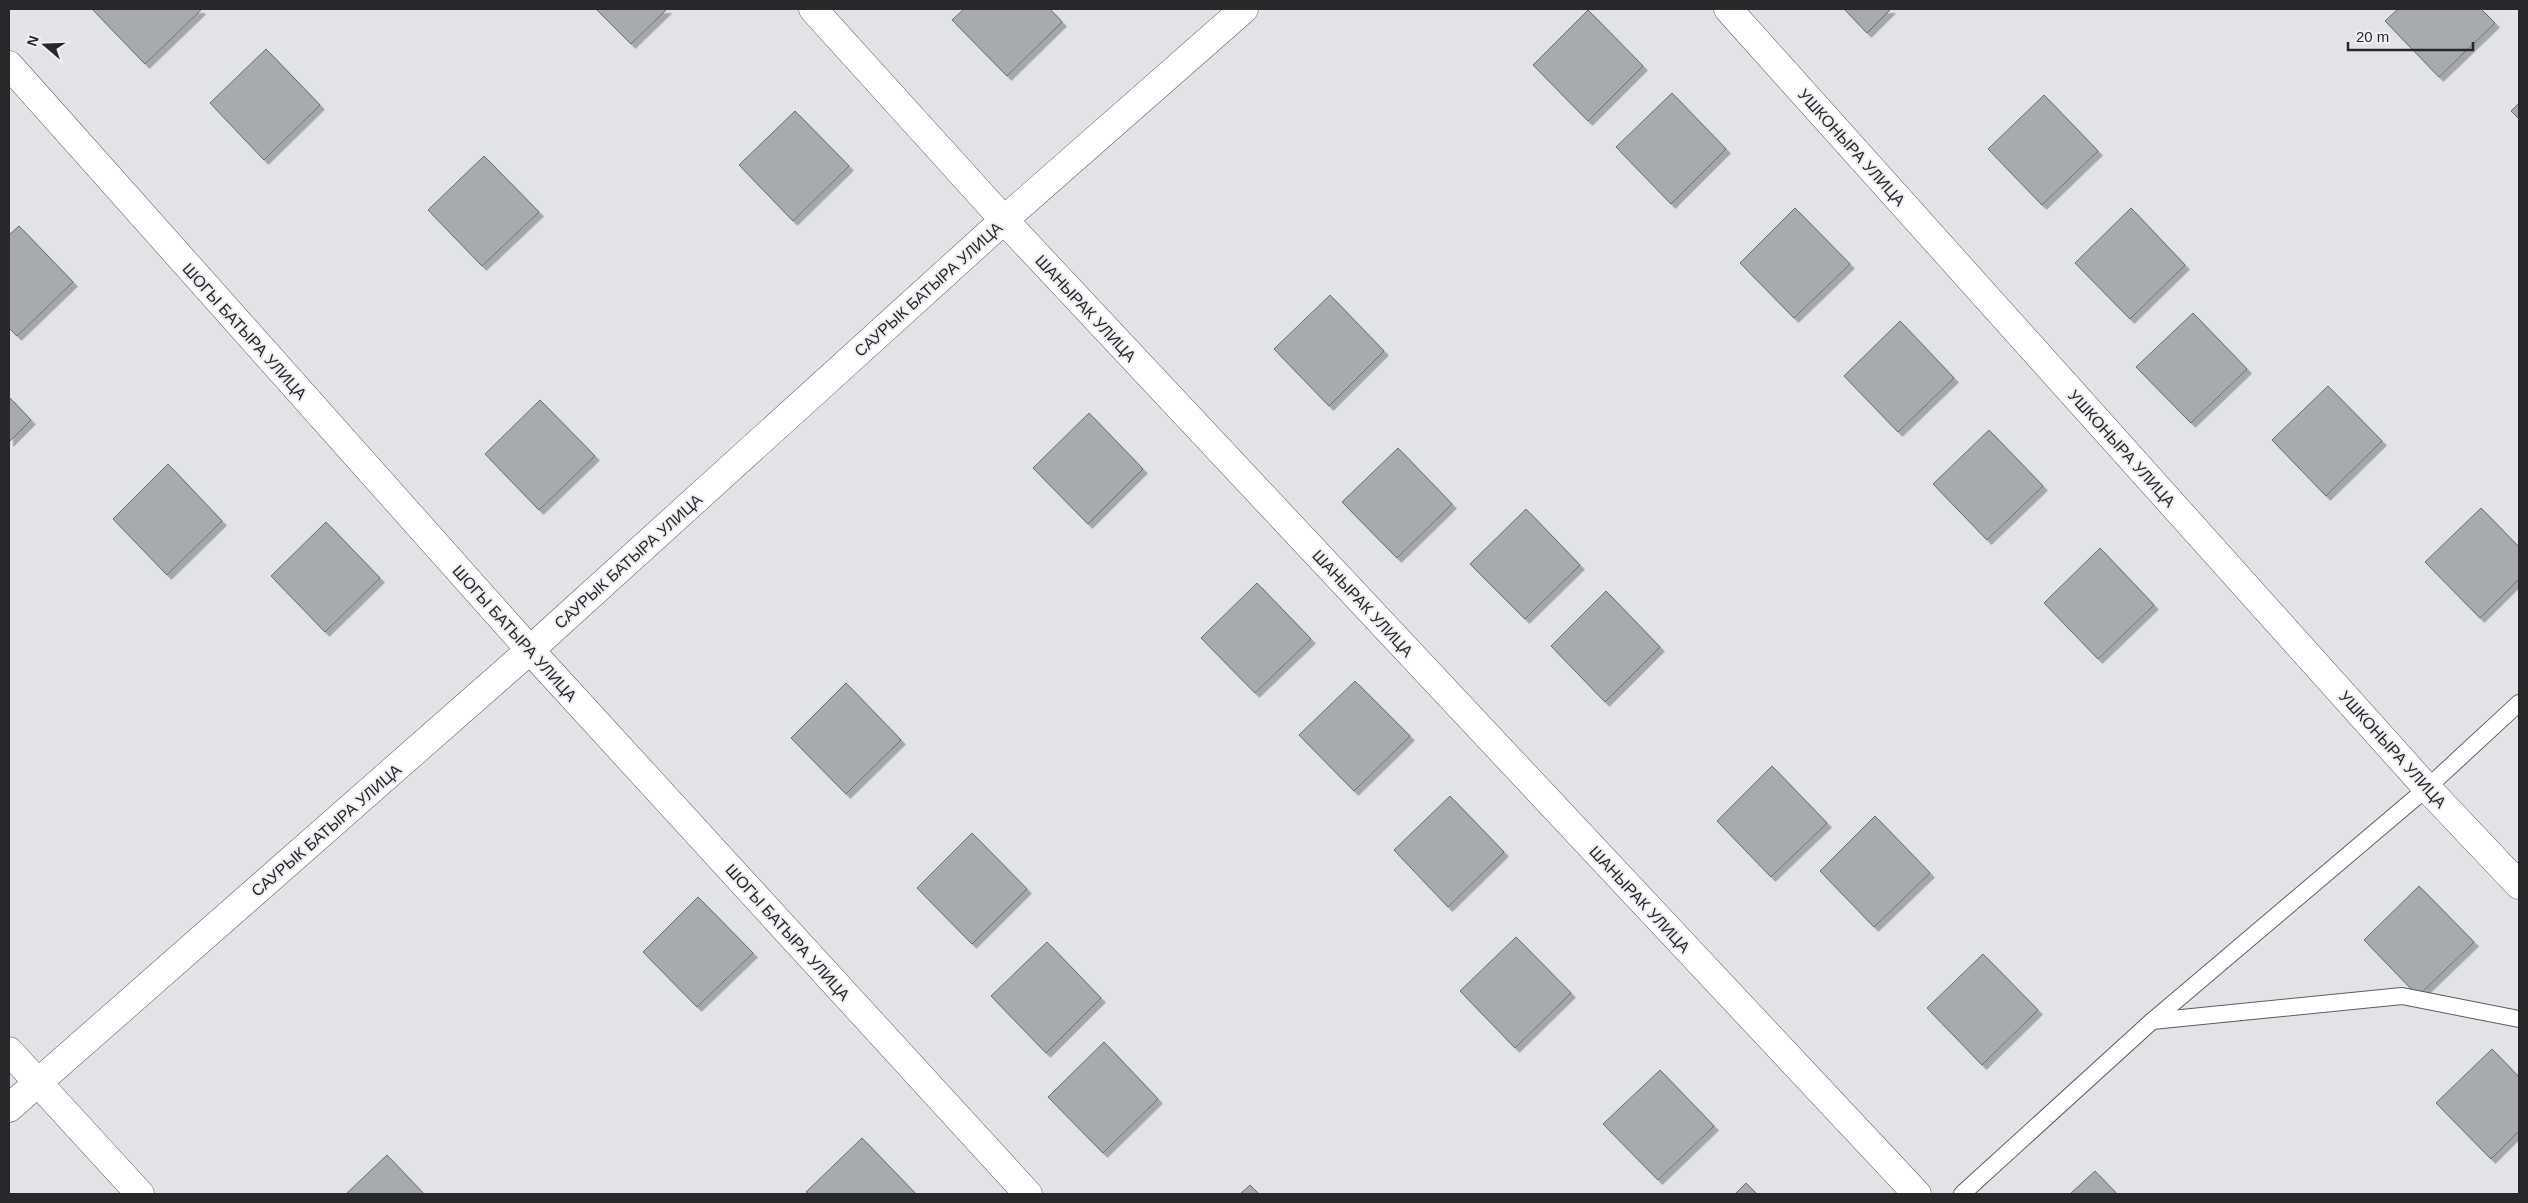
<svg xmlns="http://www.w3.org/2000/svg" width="2528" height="1203" viewBox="0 0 2528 1203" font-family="Arial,sans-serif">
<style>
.building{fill:#a7aaae;stroke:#6b6e71;filter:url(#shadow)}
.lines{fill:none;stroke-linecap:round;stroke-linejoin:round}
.service-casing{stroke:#5d5e61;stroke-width:18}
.minor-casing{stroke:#5d5e61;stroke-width:29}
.service{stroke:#fff;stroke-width:16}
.minor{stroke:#fff;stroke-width:28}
.labels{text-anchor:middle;stroke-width:4;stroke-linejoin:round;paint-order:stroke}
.street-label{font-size:16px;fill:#28282a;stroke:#eff0f4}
</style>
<defs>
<filter id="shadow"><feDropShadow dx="4.5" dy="4.5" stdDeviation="0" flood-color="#0004"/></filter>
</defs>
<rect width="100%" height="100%" fill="#e1e3e7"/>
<g class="building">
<path d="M92,9H200L201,10L145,64Z"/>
<path d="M596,9H667L631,44Z"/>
<path d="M964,9H1050L1062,22L1007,76L952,20Z"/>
<path d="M1844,9H1891L1867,33Z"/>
<path d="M2398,9H2481L2495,23L2439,77L2385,21Z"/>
<path d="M1588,10L1643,66L1588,121L1533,65Z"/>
<path d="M266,49L320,105L264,160L210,103Z"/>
<path d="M1672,93L1726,149L1671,204L1616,147Z"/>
<path d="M2044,95L2098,151L2042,205L1988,149Z"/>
<path d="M2519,103V119L2511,111Z"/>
<path d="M795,111L849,166L793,221L739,165Z"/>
<path d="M484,156L539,212L482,266L428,210Z"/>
<path d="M1795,208L1850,264L1794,318L1740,263Z"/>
<path d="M2131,208L2185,265L2130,319L2075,263Z"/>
<path d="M19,226L73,282L17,336L9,328V235Z"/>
<path d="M1330,295L1384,351L1329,406L1274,349Z"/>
<path d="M2193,313L2247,369L2191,423L2136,367Z"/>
<path d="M1900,321L1954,378L1898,432L1844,376Z"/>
<path d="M2328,386L2382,441L2326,496L2272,440Z"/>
<path d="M9,397L31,420L9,442Z"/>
<path d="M540,400L595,456L539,510L485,454Z"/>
<path d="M1089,413L1143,469L1088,524L1033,468Z"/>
<path d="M1989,430L2043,486L1987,540L1933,484Z"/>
<path d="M1398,448L1452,504L1397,558L1342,502Z"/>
<path d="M168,464L222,521L167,575L113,519Z"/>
<path d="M2481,508L2519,547V579L2480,618L2425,562Z"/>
<path d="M1526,509L1580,565L1525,619L1470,564Z"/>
<path d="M326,522L380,578L325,632L271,576Z"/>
<path d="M2100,548L2154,605L2098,659L2044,603Z"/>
<path d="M1257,583L1311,639L1255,693L1201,638Z"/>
<path d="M1606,591L1660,647L1605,702L1551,646Z"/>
<path d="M1355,681L1410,736L1354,791L1299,735Z"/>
<path d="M846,683L901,740L846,794L791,738Z"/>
<path d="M1772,766L1827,823L1771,877L1717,821Z"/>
<path d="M1450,796L1504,852L1448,907L1394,850Z"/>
<path d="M1875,816L1930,873L1874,927L1820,871Z"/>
<path d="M972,833L1027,889L972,944L917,888Z"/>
<path d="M2419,886L2474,942L2418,996L2364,940Z"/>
<path d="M698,897L753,953L697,1007L643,952Z"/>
<path d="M1516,937L1571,993L1515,1048L1460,991Z"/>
<path d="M1047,942L1101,998L1046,1053L991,996Z"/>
<path d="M1983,954L2038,1010L1982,1065L1927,1008Z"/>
<path d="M1104,1042L1158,1099L1103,1153L1048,1097Z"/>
<path d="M2492,1049L2519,1077V1131L2491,1159L2436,1103Z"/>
<path d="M1660,1070L1714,1126L1658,1180L1603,1124Z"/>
<path d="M862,1138L916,1194H809L806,1192Z"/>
<path d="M387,1155L424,1194H346Z"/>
<path d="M2095,1171L2117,1194H2070Z"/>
<path d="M1746,1183L1757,1194H1735Z"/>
<path d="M1250,1185L1259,1194H1240Z"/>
</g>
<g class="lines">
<g class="service-casing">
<g id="service">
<path d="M2152,1021L2402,996L2519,1019"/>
<path d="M1962,1194L2152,1021L2427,788L2519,703"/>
</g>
</g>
<g class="minor-casing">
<g id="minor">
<path d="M813,9L1004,220L1917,1194"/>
<path d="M1728,9L2427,788L2519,885"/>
<path d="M9,65L530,650L1028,1194"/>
<path d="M9,1051L140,1194"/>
<path d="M9,1108L530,650L1004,220L1244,9"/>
</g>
</g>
<use href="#service" class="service"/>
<use href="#minor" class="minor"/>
</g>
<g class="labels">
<g class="street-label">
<text transform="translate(1852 147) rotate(48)" y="6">УШКОНЫРА УЛИЦА</text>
<text transform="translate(928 289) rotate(-42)" y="6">САУРЫК БАТЫРА УЛИЦА</text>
<text transform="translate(1086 308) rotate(47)" y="6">ШАНЫРАК УЛИЦА</text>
<text transform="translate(245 331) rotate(48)" y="6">ШОГЫ БАТЫРА УЛИЦА</text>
<text transform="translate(2122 448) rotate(48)" y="6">УШКОНЫРА УЛИЦА</text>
<text transform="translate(628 561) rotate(-42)" y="6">САУРЫК БАТЫРА УЛИЦА</text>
<text transform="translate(1363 603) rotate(47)" y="6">ШАНЫРАК УЛИЦА</text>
<text transform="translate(515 633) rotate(48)" y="6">ШОГЫ БАТЫРА УЛИЦА</text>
<text transform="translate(2393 749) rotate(48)" y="6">УШКОНЫРА УЛИЦА</text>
<text transform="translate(326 830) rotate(-41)" y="6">САУРЫК БАТЫРА УЛИЦА</text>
<text transform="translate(1640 899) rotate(47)" y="6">ШАНЫРАК УЛИЦА</text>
<text transform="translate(788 932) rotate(48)" y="6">ШОГЫ БАТЫРА УЛИЦА</text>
</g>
</g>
<rect width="2528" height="1203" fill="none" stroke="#28282a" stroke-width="20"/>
<g transform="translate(45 45) rotate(289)" stroke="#eff0f4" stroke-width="4" paint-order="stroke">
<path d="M0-4L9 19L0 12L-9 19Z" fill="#28282a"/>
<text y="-8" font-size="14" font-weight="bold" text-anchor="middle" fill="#28282a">N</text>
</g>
<path d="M2348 42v8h125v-8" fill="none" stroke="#28282a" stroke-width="2.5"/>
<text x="2356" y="42" font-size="15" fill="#28282a" stroke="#eff0f4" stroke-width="4" paint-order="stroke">20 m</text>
</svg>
